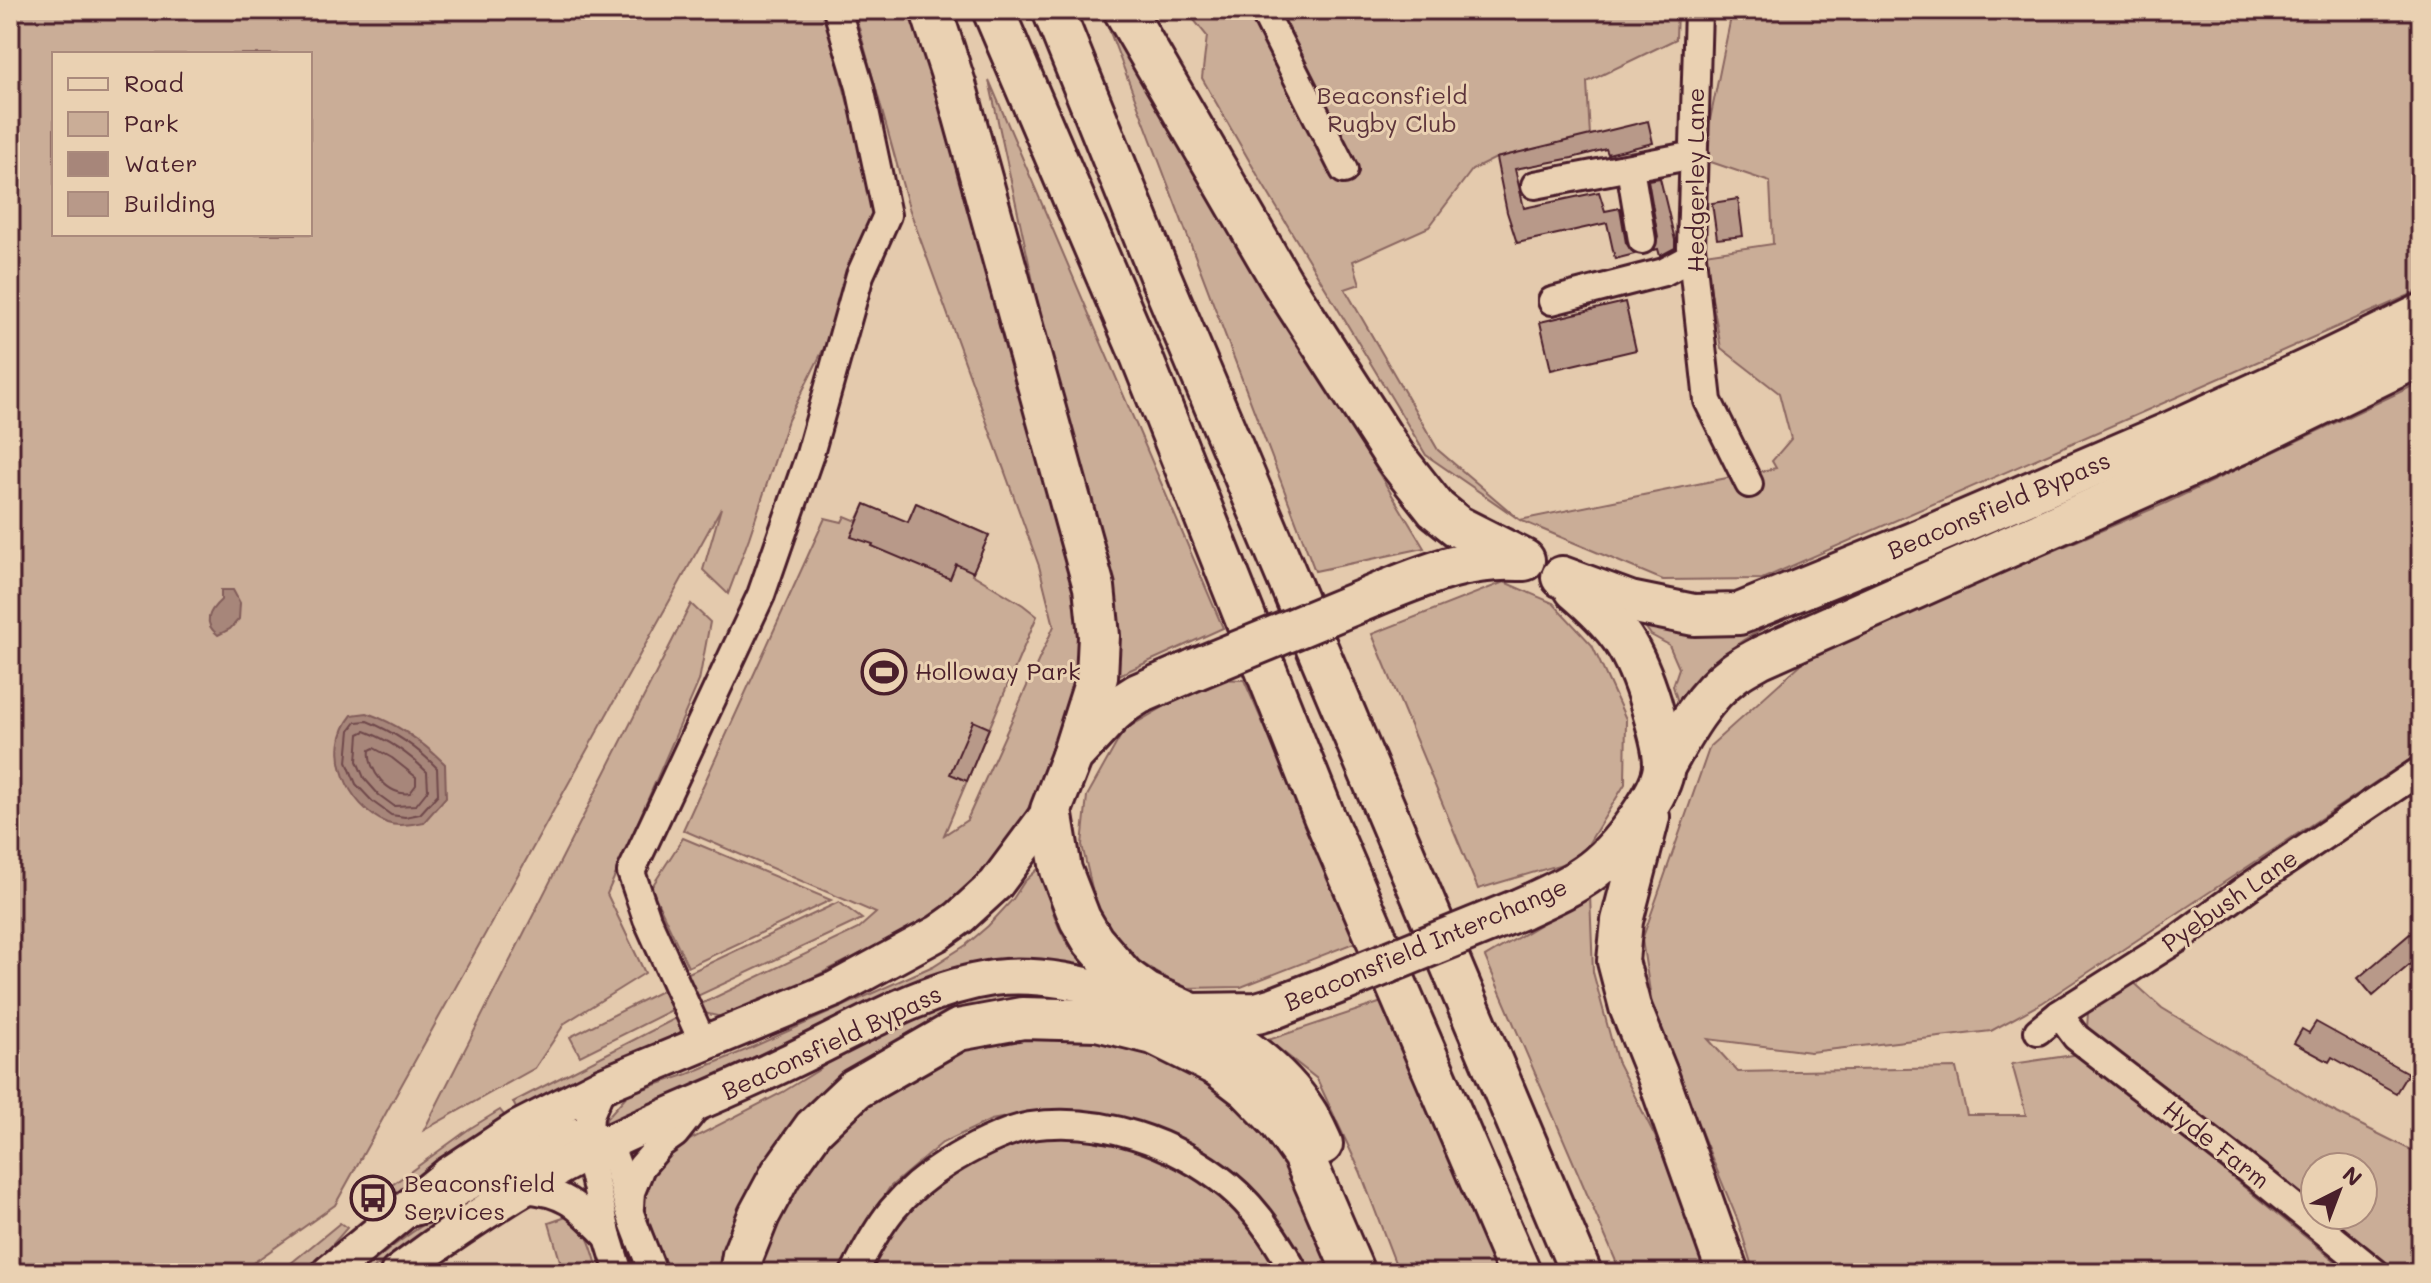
<svg xmlns="http://www.w3.org/2000/svg" width="2431" height="1283" viewBox="0 0 2431 1283" font-family="Mali,sans-serif">
<style>
.green{fill:#caad97;stroke:#8a6661;stroke-width:2;fill-rule:evenodd}
.water{fill:#a7867a;stroke:#825d5a;stroke-width:2}
.lines{fill:none;stroke-linecap:round;stroke-linejoin:round}
.shore{stroke:#6f484b;stroke-width:2}
.building{fill:#b89989;stroke:#4a1f2b;stroke-width:2}
.minor-casing{stroke:#4a1f2b;stroke-width:32}
.major-casing{stroke:#4a1f2b;stroke-width:40}
.highway-casing{stroke:#4a1f2b;stroke-width:46}
.minor{stroke:#ead1b2;stroke-width:26}
.major{stroke:#ead1b2;stroke-width:34}
.highway{stroke:#ead1b2;stroke-width:40}
.highway-bridge-casing{stroke:#4a1f2b;stroke-width:46;stroke-linecap:butt}
.highway-bridge{stroke:#ead1b2;stroke-width:40}
.labels{text-anchor:middle;stroke-width:6;stroke-linejoin:round;paint-order:stroke}
.park-label{font-size:24px;fill:#5d343b;stroke:#ead1b2}
.street-label{font-size:24px;fill:#4a1f2b;stroke:#ead1b2}
.poi-label{font-size:24px;fill:#4a1f2b;stroke:#ead1b2;text-anchor:start}
</style>
<rect width="100%" height="100%" fill="#e4caad"/>
<filter id="ink" filterUnits="userSpaceOnUse"><feTurbulence type="fractalNoise" baseFrequency=".0125" numOctaves="2"/><feDisplacementMap in="SourceGraphic" scale="16" xChannelSelector="R" yChannelSelector="G"/><feConvolveMatrix kernelMatrix="1 2 1 2 8 2 1 2 1" color-interpolation-filters="sRGB"/></filter>
<g filter="url(#ink)">
<g class="green">
<path d="M10,10H823L878,217L871,242L827,342L788,420L749,538L728,594L703,570L721,508L335,1205L239,1273H10ZM54,54H310V234H54Z"/>
<path d="M854,10H910L977,222L1085,614L1088,676L1065,737L1019,826L976,885L926,921L780,994L726,1018L704,1013L699,1005L858,929L876,913L683,830L825,518L842,522L845,516L857,521L865,504L893,516L906,526L916,503L989,535L972,574L1023,605L1037,616L944,835L967,820L1054,626L1039,566L909,208Z"/>
<path d="M1186,10H1677L1676,39L1587,82L1590,136L1496,158L1472,170L1429,227L1353,261L1360,284L1345,289L1438,450L1520,520L1776,468L1772,461L1791,439L1779,393L1721,348L1704,254L1773,244L1770,182L1702,159L1730,22L1729,10H2421V290L1762,579L1663,580L1520,520L1426,455L1262,183L1202,78L1207,36Z"/>
<path d="M1105,19L1424,548L1315,571Z"/>
<path d="M989,80L1223,628L1119,675Z"/>
<path d="M2421,382V752L2042,1003L1991,1031L1810,1052L1708,1039L1738,1072L1956,1068L1967,1115H2026L2012,1064L2080,1054L2350,1273H1754L1738,1221L1654,1018L1642,940L1710,746L1812,654L2166,503Z"/>
<path d="M2133,474L1774,623C1725,647 1711,665 1679,706L1673,686L1679,668L1669,645L1651,635L1632,608L1693,620Z"/>
<path d="M1504,582L1553,603L1592,645L1626,719L1625,784L1579,859L1478,889L1372,634Z"/>
<path d="M691,604L710,622L699,681L607,894L645,973L565,1023L535,1068L424,1130Z"/>
<path d="M1212,679L1244,680L1359,941L1241,987L1183,988L1129,955L1098,914L1082,845L1087,796L1124,730Z"/>
<path d="M683,838L831,900L688,967L651,888Z"/>
<path d="M1040,867C1047,893 1054,923 1069,946C1074,954 1082,962 1089,970L931,982L877,998L606,1128V1119L628,1094L688,1074L746,1050L933,966L966,945L988,926L1013,899L1024,882Z"/>
<path d="M1590,895L1593,972L1617,1061L1658,1142L1707,1273H1621L1485,957Z"/>
<path d="M839,902L862,919L689,1000L680,977Z"/>
<path d="M2130,979L2162,1008L2329,1109L2421,1155V1273H2387L2316,1215H2363V1167H2315V1215L2087,1029L2088,1012Z"/>
<path d="M673,985L678,1007L580,1056L570,1037Z"/>
<path d="M999,992L1070,997L1126,1009L870,1065L730,1273H661L643,1209L648,1181L668,1151L783,1092L817,1071L841,1052L907,1019Z"/>
<path d="M1385,1001L1497,1273H1399L1360,1171L1317,1079L1268,1040Z"/>
<path d="M684,1014L682,1029L677,1036L519,1115L513,1102Z"/>
<path d="M1049,1030L1148,1044L1244,1098L1288,1156L1342,1273H1310L1278,1219L1206,1155L1128,1120L1039,1111L991,1120L942,1143L890,1187L852,1247L839,1273H757L773,1219L796,1177L868,1095L955,1051Z"/>
<path d="M500,1110L508,1120L428,1176L398,1193L392,1185L469,1129Z"/>
<path d="M1073,1134L1113,1139L1185,1165L1246,1219L1283,1273H870C881,1225 938,1174 982,1154C1010,1141 1043,1137 1073,1134Z"/>
<path d="M527,1164L367,1273H361C409,1228 470,1196 527,1164Z"/>
<path d="M572,1215C588,1232 593,1250 599,1273H561L563,1271L549,1223Z"/>
<path d="M340,1223L347,1228L310,1270L306,1273H279Z"/>
</g>
<g class="water">
<path d="M221,590H233L240,603L239,619L230,629L218,635C202,623 209,611 221,600Z"/>
<path d="M367,713C398,724 422,741 445,764L446,797L424,822C413,824 398,827 387,823C347,806 323,750 352,715Z"/>
</g>
<g class="lines">
<g class="shore">
<path d="M367,721C394,732 417,747 437,768L438,794L420,814L405,817L391,815L373,802L356,784L347,762L350,730L356,722Z"/>
<path d="M365,731C389,740 409,754 427,772L428,790L416,805L394,806L379,795L364,778L357,761L359,734Z"/>
<path d="M374,748L392,758L416,777V785L410,793C389,797 367,770 370,750Z"/>
</g>
</g>
<g class="building">
<path d="M1648,121L1653,143L1608,154L1606,149L1572,158L1515,169L1524,208L1599,192L1605,211L1620,208L1626,243L1635,254L1615,259L1607,223L1517,243L1507,212L1496,158Z"/>
<path d="M1660,178L1675,240V248L1660,256L1658,249L1654,250L1658,237L1648,180Z"/>
<path d="M1738,199L1743,236L1717,239L1712,203Z"/>
<path d="M1625,302L1636,350L1551,370L1540,322Z"/>
<path d="M916,503L989,535L973,572L956,564L950,579L872,546L873,544L851,537L865,504L908,522Z"/>
<path d="M973,721L989,728L967,781L950,774Z"/>
<path d="M2411,933L2421,945V955L2373,996L2358,978Z"/>
<path d="M2316,1022L2408,1073L2396,1093L2332,1057L2329,1062L2294,1043L2302,1029L2309,1033Z"/>
</g>
<g class="lines">
<g class="minor-casing">
<g id="minor">
<path d="M1263,10L1344,170"/>
<path d="M1698,10L1691,247L1708,401L1749,484"/>
<path d="M1630,168L1642,240"/>
<path d="M1535,185L1694,155"/>
<path d="M1552,301L1664,272L1692,257"/>
<path d="M2059,1014L2076,1037L2265,1183L2376,1273"/>
<path d="M2038,1031L2059,1014L2176,940L2247,888L2421,770"/>
<path d="M704,1045L647,919L631,872L761,595L810,454L860,275L887,215L860,87L837,10"/>
<path d="M603,1085L590,1115L588,1152L608,1237L619,1273"/>
<path d="M524,1189C569,1193 578,1207 608,1237"/>
<path d="M630,1207L631,1192L641,1167L661,1144L675,1134L699,1104"/>
<path d="M410,1213L433,1207L558,1136C618,1116 617,1173 630,1213C637,1234 646,1253 653,1273"/>
<path d="M854,1273C865,1251 876,1230 892,1210C907,1192 926,1176 947,1163C967,1150 1006,1130 1030,1126C1101,1116 1174,1141 1229,1186C1257,1209 1278,1242 1295,1273"/>
</g>
</g>
<g class="major-casing">
<g id="major">
<path d="M329,1273L448,1175L519,1128L603,1085L835,989L938,933L959,918L996,884L1051,810"/>
<path d="M398,1273C458,1228 520,1187 587,1153C652,1120 721,1095 786,1063C853,1032 919,989 993,978C1047,971 1103,989 1155,1002"/>
</g>
</g>
<g class="highway-casing">
<g id="highway">
<path d="M931,10L955,84L1094,587L1099,636L1097,677L1072,756"/>
<path d="M993,10L1142,358L1324,816L1520,1273"/>
<path d="M1053,10L1161,278L1581,1273"/>
<path d="M1124,10L1282,282L1395,457L1436,509L1457,526L1524,560"/>
<path d="M1562,577L1630,602L1694,615L1739,614L1913,543L2167,434L2318,365L2421,315"/>
<path d="M1388,590C1432,572 1472,557 1520,560"/>
<path d="M1196,669L1138,694L1124,703L1112,713L1072,756L1051,810L1061,870L1080,919L1093,941L1124,977L1146,993L1192,1014L1257,1013L1274,1008L1343,981"/>
<path d="M1665,765C1683,733 1703,696 1734,673C1742,667 1752,662 1761,657L2241,443L2421,355"/>
<path d="M1649,817L1622,921L1618,961L1630,1007L1657,1074L1728,1273"/>
<path d="M1520,909C1584,880 1606,869 1646,808C1654,796 1664,779 1664,764C1664,745 1656,723 1651,704C1634,648 1619,627 1575,589"/>
<path d="M1192,1014C1233,1040 1278,1069 1305,1111C1312,1121 1317,1133 1322,1144"/>
<path d="M740,1273L743,1255L759,1215L781,1174L814,1128L855,1089L958,1030L1023,1018L1097,1020L1154,1034L1218,1066L1248,1089L1279,1121L1303,1155L1354,1273"/>
</g>
</g>
<use href="#minor" class="minor"/>
<use href="#major" class="major"/>
<use href="#highway" class="highway"/>
<g class="highway-bridge-casing">
<g id="highway-bridge">
<path d="M1196,669L1388,590"/>
<path d="M1343,981L1520,909"/>
</g>
</g>
<use href="#highway-bridge" class="highway-bridge"/>
</g>
</g>
<defs>
<g id="stadium-ring" transform="scale(2.3)"><circle r="9.5" fill="#ead1b2" stroke="#4a1f2b" stroke-width="1.5"/><path d="M0-5a6.5 5 0 1 0 0 10a6.5 5 0 1 0 0-10ZM-3.5-1.8h7v3.6h-7Z" fill="#4a1f2b"/></g>
<g id="bus-ring" transform="scale(2.3)"><circle r="9.5" fill="#ead1b2" stroke="#4a1f2b" stroke-width="1.5"/><path d="M-5-6H5V4H4V6H2V4H-2V6H-4V4H-5ZM-3.5-4V0h7V-4ZM-3.5 1.2v1.5H-2V1.2ZM2 1.2v1.5H3.5V1.2Z" fill="#4a1f2b"/></g>
</defs>
<g fill-rule="evenodd">
<use href="#stadium-ring" x="884" y="672"/>
<use href="#bus-ring" x="373" y="1198"/>
</g>
<g class="labels">
<g class="park-label">
<text x="1392" y="104">Beaconsfield<tspan x="1392" dy="28">Rugby Club</tspan></text>
</g>
<g class="street-label">
<text transform="translate(1696 180) rotate(-90)" y="8">Hedgerley Lane</text>
<text transform="translate(1999 506) rotate(-23)" y="8">Beaconsfield Bypass</text>
<text transform="translate(2230 901) rotate(-35)" y="8">Pyebush Lane</text>
<text transform="translate(1426 945) rotate(-23)" y="8">Beaconsfield Interchange</text>
<text transform="translate(832 1043) rotate(-25)" y="8">Beaconsfield Bypass</text>
<text transform="translate(2216 1145) rotate(38)" y="8">Hyde Farm</text>
</g>
<g class="poi-label">
<text x="915" y="680">Holloway Park</text>
<text x="404" y="1192">Beaconsfield<tspan x="404" dy="28">Services</tspan></text>
</g>
</g>
<rect width="2431" height="1283" fill="none" stroke="#ead1b2" stroke-width="40"/>
<rect x="20" y="20" width="2391" height="1243" fill="none" stroke="#4a1f2b" stroke-width="3" filter="url(#ink)"/>
<rect x="52" y="52" width="260" height="184" fill="#ead1b2" stroke="#aa8a7c" stroke-width="2"/>
<rect x="68" y="78" width="40" height="12" fill="#ead1b2" stroke="#aa8a7c" stroke-width="2"/>
<text x="124" y="92" font-size="24" fill="#4a1f2b">Road</text>
<rect x="68" y="112" width="40" height="24" fill="#caad97" stroke="#aa8a7c" stroke-width="2"/>
<text x="124" y="132" font-size="24" fill="#4a1f2b">Park</text>
<rect x="68" y="152" width="40" height="24" fill="#a7867a" stroke="#aa8a7c" stroke-width="2"/>
<text x="124" y="172" font-size="24" fill="#4a1f2b">Water</text>
<rect x="68" y="192" width="40" height="24" fill="#b89989" stroke="#aa8a7c" stroke-width="2"/>
<text x="124" y="212" font-size="24" fill="#4a1f2b">Building</text>
<g transform="translate(2339 1191) rotate(42)"><circle r="38" fill="#ead1b2" stroke="#aa8a7c" stroke-width="2"/>
<path d="M0-6L14 30L0 20L-14 30Z" fill="#4a1f2b"/>
<text y="-12" font-size="22" font-weight="bold" text-anchor="middle" fill="#4a1f2b">N</text>
</g>
</svg>
